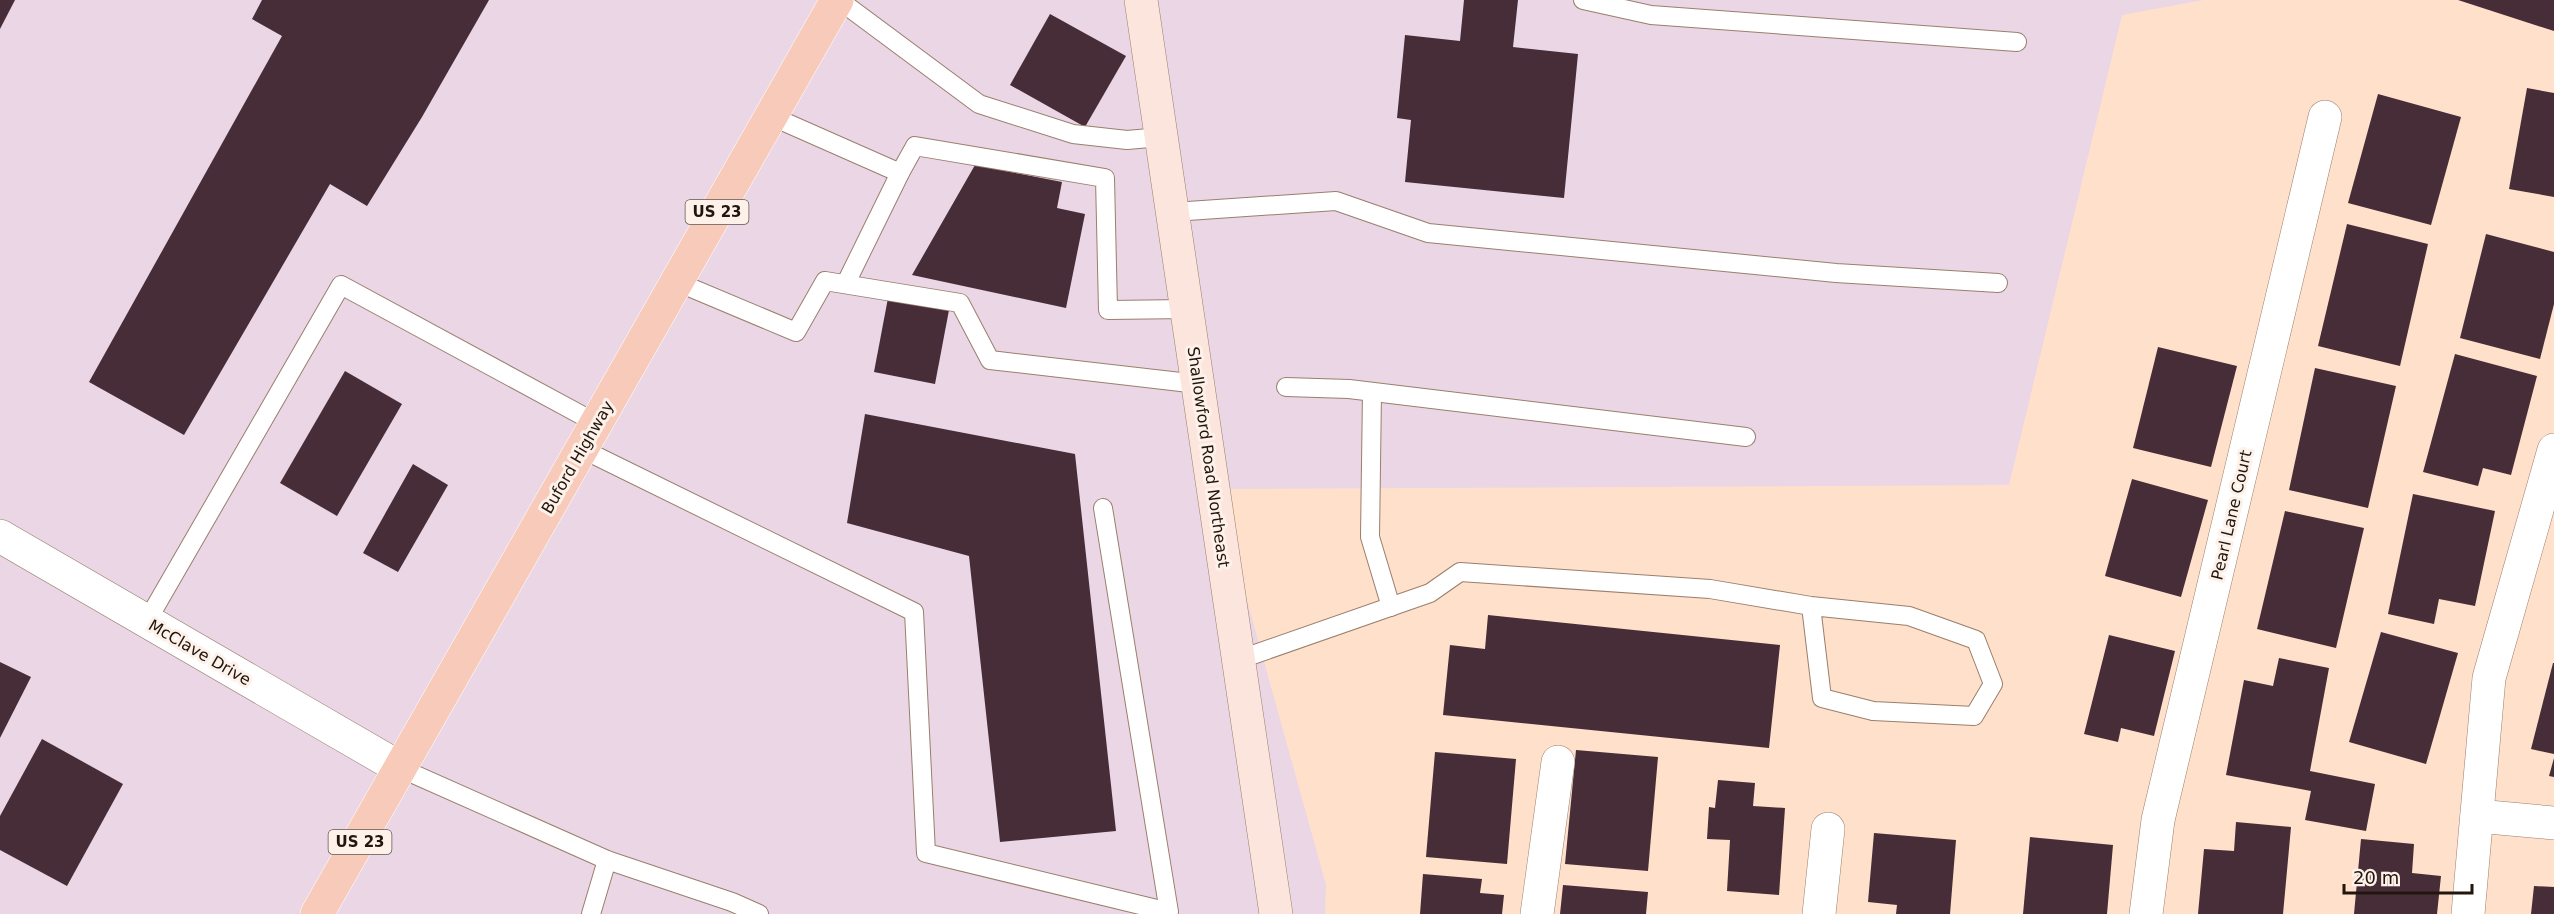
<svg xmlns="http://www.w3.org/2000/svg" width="2554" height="914" viewBox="0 0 2554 914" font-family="'DejaVu Sans',sans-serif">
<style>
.commercial{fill:#ead6e5}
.building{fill:#462d38}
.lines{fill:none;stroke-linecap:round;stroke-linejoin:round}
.lane-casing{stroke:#9a7f6c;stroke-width:20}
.street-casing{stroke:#9a7f6c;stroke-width:34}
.secondary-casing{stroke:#9a7f6c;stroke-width:34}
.primary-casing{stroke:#fff;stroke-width:34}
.lane{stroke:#fff;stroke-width:18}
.street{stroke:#fff;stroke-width:33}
.secondary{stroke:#fbe5dc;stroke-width:33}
.primary{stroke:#f8cab9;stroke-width:33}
.labels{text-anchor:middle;stroke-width:6;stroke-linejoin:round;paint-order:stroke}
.shield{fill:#fdf1e9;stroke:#625850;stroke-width:1.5}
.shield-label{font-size:15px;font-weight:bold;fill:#20160e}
.street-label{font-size:16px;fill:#20160e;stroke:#fdf1e9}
</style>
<rect width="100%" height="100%" fill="#fee0cb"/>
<path class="commercial" d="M0,0H2203L2122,15L2009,485L1216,489L1326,885L1325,914H0Z"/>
<g class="building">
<path d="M0,0H15L0,29Z"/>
<path d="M262,0H489L422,117L367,206L330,184L184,435L89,382L282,36L252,19Z"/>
<path d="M1464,0H1518L1513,47L1578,54L1564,198L1405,182L1411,120L1397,118L1405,35L1460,41Z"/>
<path d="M2458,0H2554V31Z"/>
<path d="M1050,14L1126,56L1085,127L1010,85Z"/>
<path d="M2527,88L2554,93V197L2509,189Z"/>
<path d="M2378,94L2461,117L2431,225L2348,203Z"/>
<path d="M975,165L1062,182L1057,208L1085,214L1066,308L912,275Z"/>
<path d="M2347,224L2428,244L2400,366L2318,346Z"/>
<path d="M2486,234L2554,252V304L2540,359L2460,338Z"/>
<path d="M888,298L949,310L935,384L874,372Z"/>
<path d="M2158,347L2237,366L2211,467L2133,448Z"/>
<path d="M2455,354L2537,376L2511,475L2483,468L2478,486L2423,472Z"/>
<path d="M2315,368L2396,386L2368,508L2289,490Z"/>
<path d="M345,371L402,404L337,516L280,483Z"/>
<path d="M865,414L1075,454L1116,831L1000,842L969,556L847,523Z"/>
<path d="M413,464L448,485L398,572L363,553Z"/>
<path d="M2132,479L2208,500L2181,597L2105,576Z"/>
<path d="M2413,494L2495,511L2475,606L2439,599L2434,624L2388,614Z"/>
<path d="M2285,511L2364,528L2336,648L2257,629Z"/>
<path d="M1488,615L1780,645L1769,748L1443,715L1450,645L1485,649Z"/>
<path d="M2381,632L2458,653L2426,764L2349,742Z"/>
<path d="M2109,635L2175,651L2154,736L2121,728L2118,742L2084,734Z"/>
<path d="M2279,658L2329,668L2310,771L2375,784L2366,831L2305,820L2311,791L2226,775L2244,680L2273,686Z"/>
<path d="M0,662L31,677L0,738Z"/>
<path d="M2553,663H2554V754L2531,749Z"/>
<path d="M42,739L123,784L67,886L0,850V816Z"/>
<path d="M1576,750L1658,757L1648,871L1565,864Z"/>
<path d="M1435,752L1516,759L1507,864L1426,857Z"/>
<path d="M2554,758V777L2549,776Z"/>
<path d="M1718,780L1755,783L1753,806L1785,808L1779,895L1727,891L1730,840L1707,839L1709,807L1715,808Z"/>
<path d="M2236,822L2291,827L2283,914H2198L2204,849L2234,851Z"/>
<path d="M1874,833L1956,840L1950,914H1896L1897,905L1868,902Z"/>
<path d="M2030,837L2113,845L2107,914H2023Z"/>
<path d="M2361,839L2414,844L2412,873L2441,876L2437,914H2354Z"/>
<path d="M1423,874L1482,879L1480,893L1504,895L1502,914H1420Z"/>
<path d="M1563,885L1648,892L1646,914H1560Z"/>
<path d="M2534,886L2554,887V914H2531Z"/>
</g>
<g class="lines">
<g class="lane-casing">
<g id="lane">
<path d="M839,0L979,104L1073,134L1127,140L1161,137"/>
<path d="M1583,0L1651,15L2017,42"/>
<path d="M771,116L900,173L846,283"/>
<path d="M900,173L915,146L1105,178L1108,310L1187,309"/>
<path d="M1173,212L1336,201L1428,233L1836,273L1998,283"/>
<path d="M677,282L796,332L825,281L960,303L990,360L1198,384"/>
<path d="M1286,387L1349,389L1746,437"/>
<path d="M1372,392L1370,537L1391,607"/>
<path d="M582,449L914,612L926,853L1169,912L1103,508"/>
<path d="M147,621L341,285L596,423"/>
<path d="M1238,660L1430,593L1460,572L1710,589L1811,606L1909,616L1976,640L1993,684L1974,716L1873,711L1822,698L1811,606"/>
<path d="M400,768L607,860L732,902L759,914"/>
<path d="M591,914L607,860"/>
</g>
</g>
<g class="street-casing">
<g id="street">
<path d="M0,536L400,768"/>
<path d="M2477,816L2554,823"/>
<path d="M1537,914L1558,762"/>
<path d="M1819,914L1828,829"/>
<path d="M2146,914L2158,820L2325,117"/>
<path d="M2468,914L2489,678L2554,450"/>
</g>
</g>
<g class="secondary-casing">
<path id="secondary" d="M1141,0L1276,914"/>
</g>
<g class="primary-casing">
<path id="primary" d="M317,914L837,0"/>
</g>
<use href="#lane" class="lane"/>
<use href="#street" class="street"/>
<use href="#secondary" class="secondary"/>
<use href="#primary" class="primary"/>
</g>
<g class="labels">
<g class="shield">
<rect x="685.5" y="200" width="63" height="24" rx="4.5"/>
<rect x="328.5" y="830" width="63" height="24" rx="4.5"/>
</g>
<g class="shield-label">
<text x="717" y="217">US 23</text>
<text x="360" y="847">US 23</text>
</g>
<g class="street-label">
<text transform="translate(577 457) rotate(-60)" y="6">Buford Highway</text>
<text transform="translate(1209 457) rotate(82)" y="6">Shallowford Road Northeast</text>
<text transform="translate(2231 515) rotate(-77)" y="6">Pearl Lane Court</text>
<text transform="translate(200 652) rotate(30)" y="6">McClave Drive</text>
</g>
</g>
<path d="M2344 884v9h128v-9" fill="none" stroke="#20160e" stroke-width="3"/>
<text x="2353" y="884" font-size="18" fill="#20160e" stroke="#fdf1e9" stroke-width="4.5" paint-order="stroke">20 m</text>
</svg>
